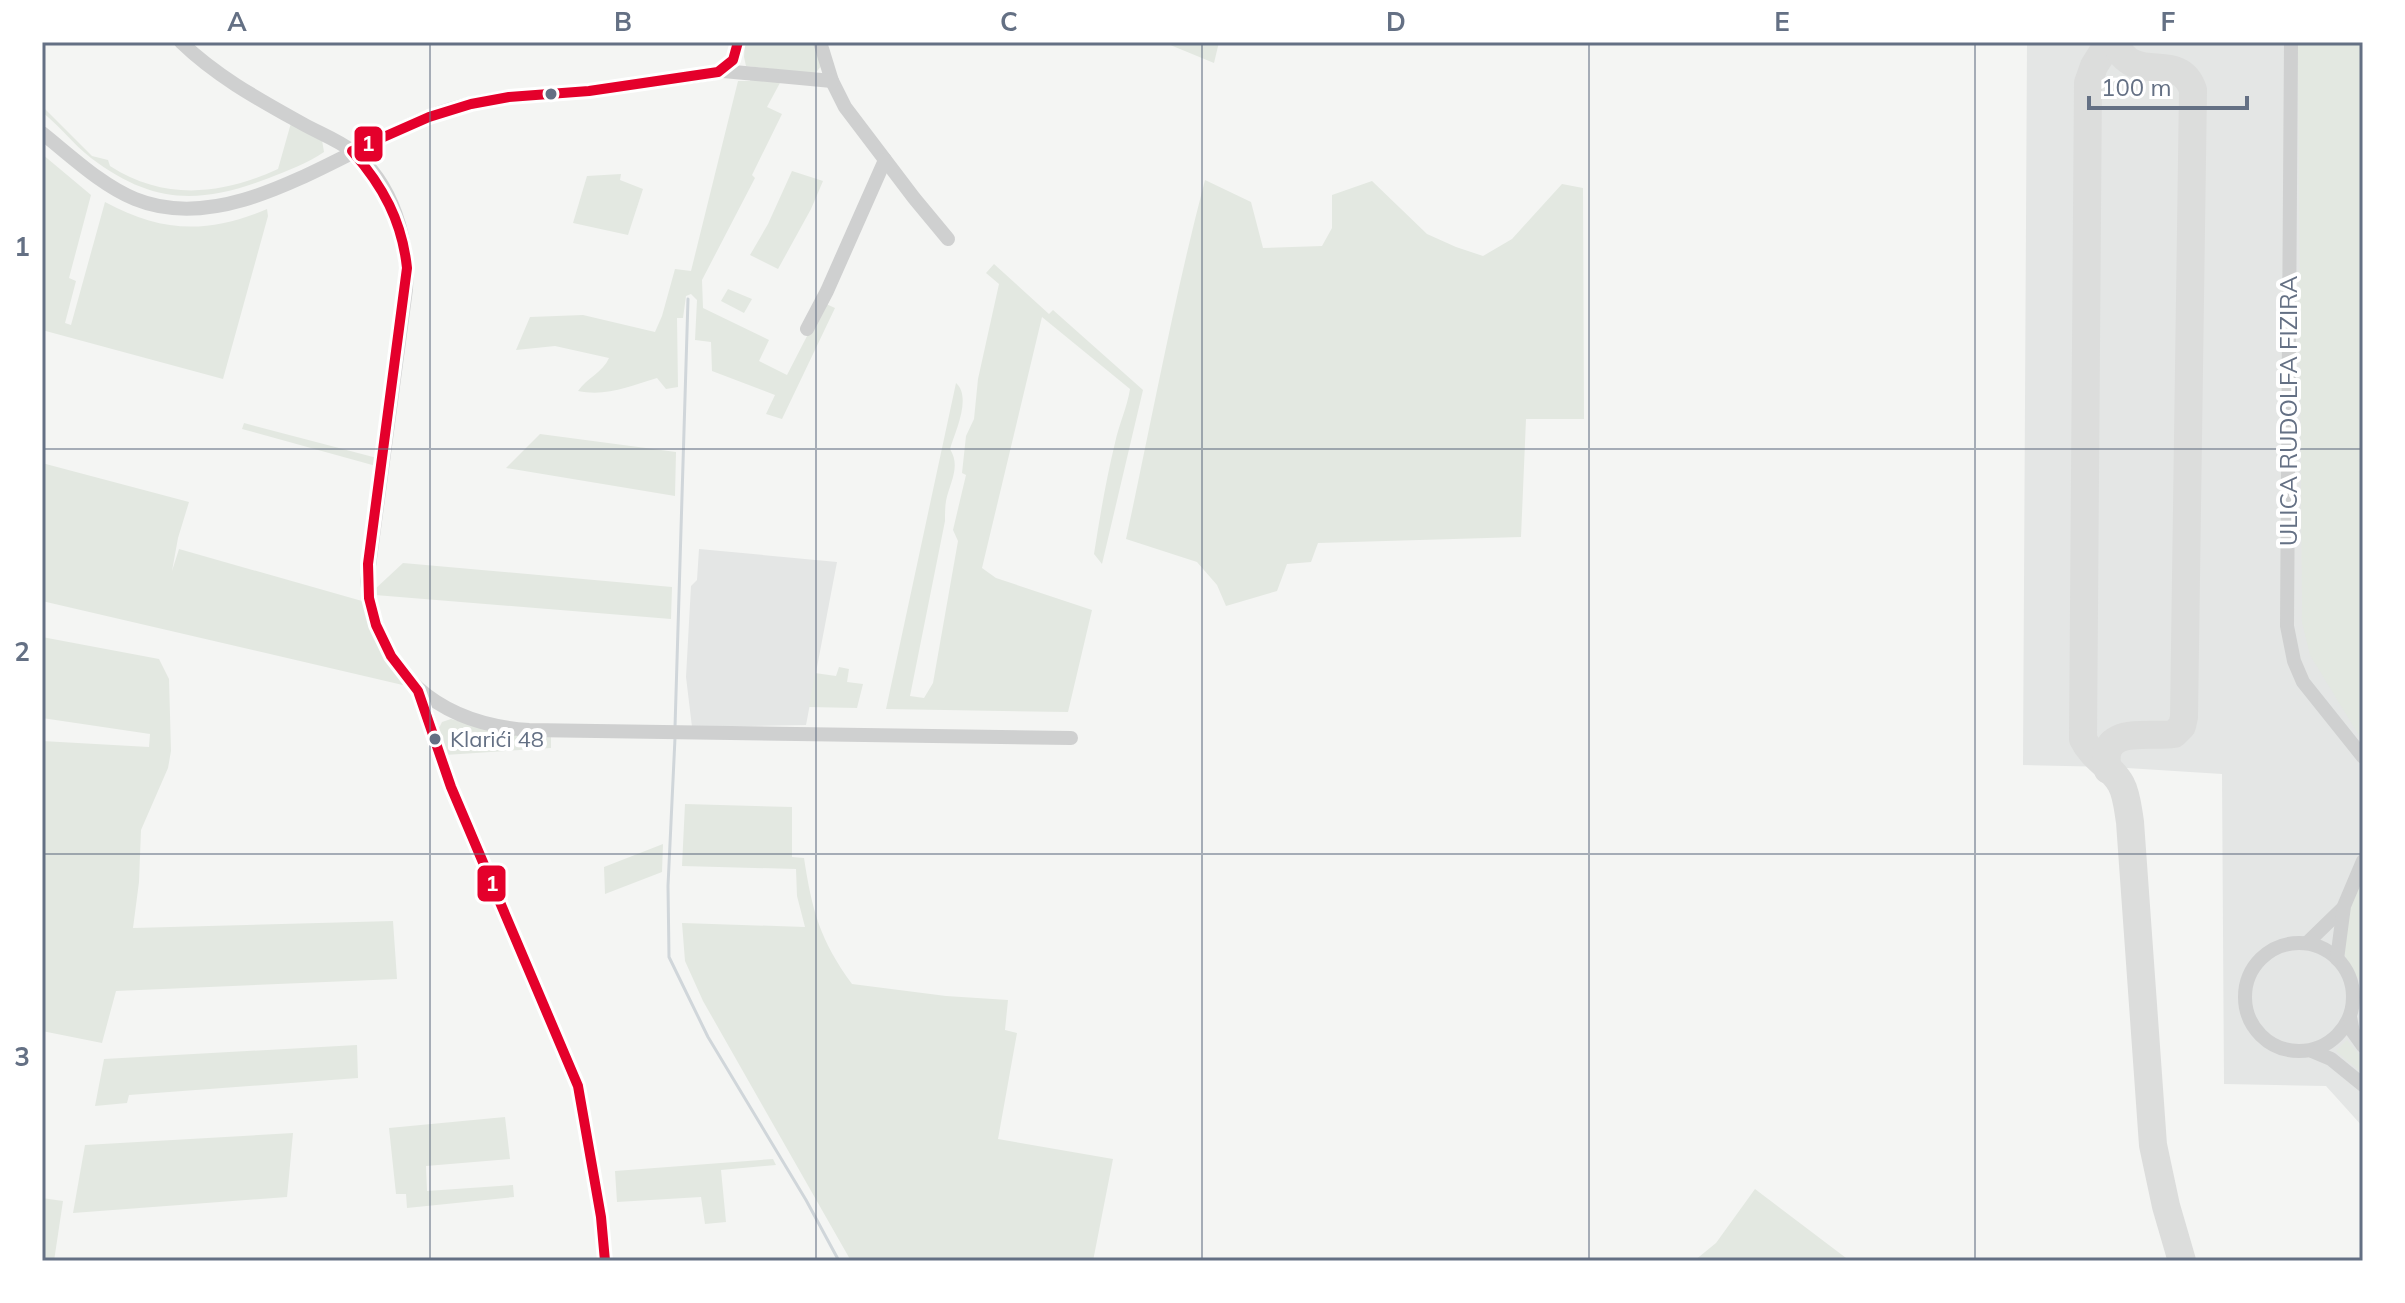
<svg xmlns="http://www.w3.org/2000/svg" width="2405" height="1303" viewBox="0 0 2405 1303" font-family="Mulish,sans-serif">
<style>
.built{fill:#e4e6e5}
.green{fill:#e3e8e1}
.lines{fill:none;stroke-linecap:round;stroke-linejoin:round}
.stream{stroke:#d0d6da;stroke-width:3}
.taxiway{stroke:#dcdddc;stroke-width:28}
.minor{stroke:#cfd0d0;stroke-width:14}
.bus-1-casing{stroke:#fff;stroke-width:16}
.bus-1{stroke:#e4002b;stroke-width:10}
.grid{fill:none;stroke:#647084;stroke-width:2;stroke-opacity:0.55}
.bus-dot{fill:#647084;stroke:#fff;stroke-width:3}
.labels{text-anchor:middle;stroke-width:8;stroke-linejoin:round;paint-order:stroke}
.bus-label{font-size:22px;fill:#647084;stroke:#fff;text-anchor:start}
.street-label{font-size:24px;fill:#647084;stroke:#fff}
.line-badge{stroke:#fff;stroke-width:3}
.badge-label{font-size:22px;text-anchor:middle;font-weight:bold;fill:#fff}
.neatline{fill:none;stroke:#647084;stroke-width:3}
.grid-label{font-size:26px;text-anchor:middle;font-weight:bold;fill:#647084}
</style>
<rect width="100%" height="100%" fill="#f4f5f3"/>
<g class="built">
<path d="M2027,42H2363V1127L2326,1086L2224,1084L2222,774L2111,767L2023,765Z"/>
<path d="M699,549L837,562L806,725L692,727L686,677L691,586L697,580Z"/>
</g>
<g class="green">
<path d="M745,42H817L821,66L815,74L746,66L744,57Z"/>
<path d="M1163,42H1219L1214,63Z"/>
<path d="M2298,42H2363V742L2310,655L2302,623Z"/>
<path d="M751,78L781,81L767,107L782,114L752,175L755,178L702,280L703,308L769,340L759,361L787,375L824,303L835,308L782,419L766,414L775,395L712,371L711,342L695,340L697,300L691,294L686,296L683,318H677L678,387L666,389L657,378C630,386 606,397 578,391C587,378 603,372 609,358L555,346L516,350L530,317L583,315L655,332L662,316L675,269L691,271L738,81H750Z"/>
<path d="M42,106L92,156L108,160L110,166C164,201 222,195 278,169L291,123L322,140L324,152C308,163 287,171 269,178C199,205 152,204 91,158C73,144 60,126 42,112Z"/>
<path d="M42,154L91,195L69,278L76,281L65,323L71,325L105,202C162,233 208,234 267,209L268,216L223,379L42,330Z"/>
<path d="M792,171L823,181L811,209L778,269L750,255L768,224Z"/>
<path d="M621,174L620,180L643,189L628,235L573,223L587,176Z"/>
<path d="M1205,180L1251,202L1263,248L1322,246L1332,228V195L1372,181L1427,234L1456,247L1483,256L1512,239L1562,184L1583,188L1584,419H1526L1521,537L1318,543L1311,562L1287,564L1277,591L1226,606L1217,585L1197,562L1126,539C1152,419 1174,298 1205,180Z"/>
<path d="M994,264L1049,314L1053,310L1143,390L1102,564L1094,554C1100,516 1106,480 1115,443C1119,424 1127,408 1130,389L1042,317L982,568L996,578L1092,610L1068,712L886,709L956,383C972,397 955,432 950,449C961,467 950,482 946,501C945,507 945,515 945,521L910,696L924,698L933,683L958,541L953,530L966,475L962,473L966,436L974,419L978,379L999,284L986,273Z"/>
<path d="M728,289L752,299L744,313L721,301Z"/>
<path d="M244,423L377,458L376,466L242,429Z"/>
<path d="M540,434L676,452L675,496L506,468Z"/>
<path d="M42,463L189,502L178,538L172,571L179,549L362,601L378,646L407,686L42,601Z"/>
<path d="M403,563L672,587L671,619L375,595L374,590Z"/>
<path d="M42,637L159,659L169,679L171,751L168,768L141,830L139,882L133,928L393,921L397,979L116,991L102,1043L42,1031V741L149,747L150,734L42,718Z"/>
<path d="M839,667L849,669L847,682L863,684L857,708L809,707L815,673L836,676Z"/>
<path d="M451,719L493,731L551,736V748L445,755L438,730L442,722Z"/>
<path d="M685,804L792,807V857L804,858C812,911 820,940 852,984L946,996L1008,1000L1005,1030L1017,1033L998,1139L1113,1159L1093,1261H851L703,1001L685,961L682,923L805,927L797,896L796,869L682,866Z"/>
<path d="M663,844L662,872L605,894L604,867Z"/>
<path d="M2363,870V925L2360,935L2363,940V983C2326,945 2347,911 2363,870Z"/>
<path d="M2347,1040L2363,1059V1074L2336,1051Z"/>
<path d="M357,1045L358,1078L129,1095L127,1103L95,1106L104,1059Z"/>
<path d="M505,1117L510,1159L426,1166L427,1191L513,1185L514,1197L407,1208L406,1194H396L389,1128Z"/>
<path d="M293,1133L287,1197L73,1213L85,1145Z"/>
<path d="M773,1159L776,1165L721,1170L726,1222L705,1224L701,1197L617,1202L615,1171Z"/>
<path d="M1755,1189L1850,1261H1694L1716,1243Z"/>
<path d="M42,1198L63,1201L54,1261H42Z"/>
</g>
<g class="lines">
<g class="stream">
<path d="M675,727L688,299"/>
<path d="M675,738L668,886L669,957L708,1037L806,1200L839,1261"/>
</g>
<g class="taxiway">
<path d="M2109,42L2094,66L2088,83L2083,739C2092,758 2112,767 2121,784C2127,795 2128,810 2130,822L2153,1145L2166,1206L2182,1261"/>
<path d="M2108,770C2098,724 2147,738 2174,734L2182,726L2184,717L2193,90C2179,48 2133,88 2115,42"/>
</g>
<g class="minor">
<path d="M181,42C217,77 260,100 303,124C319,133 338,140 352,151C393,183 409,240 406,289L367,581C377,673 438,724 529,730L1071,738"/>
<path d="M820,42L832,81L845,107L914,198L948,239"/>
<path d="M2291,42L2287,626L2294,661L2303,682L2363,757"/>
<path d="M723,71L832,81"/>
<path d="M42,133C71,156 101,185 135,199C238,241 357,136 454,108C497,95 542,95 586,91C610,89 634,84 658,81C678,78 698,77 718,72L733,60L738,42"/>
<path d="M807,329L827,291L885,160"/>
<path d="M419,691L451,787L578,1086L601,1217L605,1261"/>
<circle cx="2299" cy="997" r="54"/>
<path d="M2307,943L2342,909"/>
<path d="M2337,959L2344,906L2363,861"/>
<path d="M2350,1017L2353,1032L2363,1046"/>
<path d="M2312,1051L2331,1059L2363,1085"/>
</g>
<g class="bus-1-casing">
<path id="bus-1" d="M605,1261L601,1217L578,1086L451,787L418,691L391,656L376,625L369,598L368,564L407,268C402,221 383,186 352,151L429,117L471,104L509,97L589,91L718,72L733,60L738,42"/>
</g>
<use href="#bus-1" class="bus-1"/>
</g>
<path class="grid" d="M430,42V1261M816,42V1261M1202,42V1261M1589,42V1261M1975,42V1261M42,449H2363M42,854H2363"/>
<g class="bus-dot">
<circle cx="551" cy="94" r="7"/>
<circle cx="435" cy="739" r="7"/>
</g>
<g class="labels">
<g class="bus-label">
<text x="450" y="747">Klarići 48</text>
</g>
<g class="street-label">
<text transform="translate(2289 411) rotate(-90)" y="8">ULICA RUDOLFA FIZIRA</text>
</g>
</g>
<g class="line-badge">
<rect x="353" y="125" width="31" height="38" rx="8" fill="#e4002b"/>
<rect x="476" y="864" width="31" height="39" rx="8" fill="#e4002b"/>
</g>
<g class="badge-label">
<text x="368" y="151">1</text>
<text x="492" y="891">1</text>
</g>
<rect width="2405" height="1303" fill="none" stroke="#ffffff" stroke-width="88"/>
<path d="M2089 96v12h158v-12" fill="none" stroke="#647084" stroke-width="4"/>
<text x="2101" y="96" font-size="24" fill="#647084" stroke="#ffffff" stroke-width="6" paint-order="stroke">100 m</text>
<rect x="44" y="44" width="2317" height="1215" class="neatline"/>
<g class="grid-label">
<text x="237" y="31">A</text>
<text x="623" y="31">B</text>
<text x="1009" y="31">C</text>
<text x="1396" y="31">D</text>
<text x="1782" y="31">E</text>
<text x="2168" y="31">F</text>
<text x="22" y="256">1</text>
<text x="22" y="661">2</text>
<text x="22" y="1066">3</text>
</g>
</svg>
